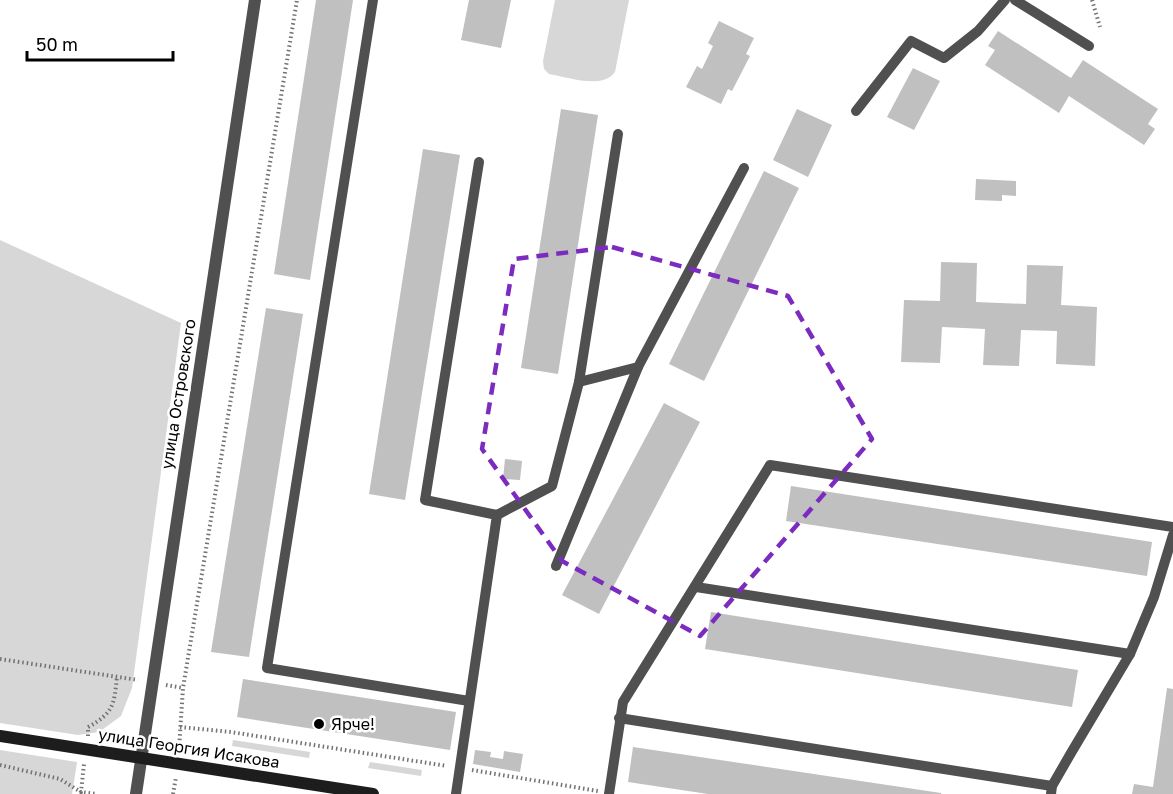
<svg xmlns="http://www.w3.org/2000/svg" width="1173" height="794" viewBox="0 0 1173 794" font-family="'Golos Text',sans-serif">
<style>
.green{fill:#d7d7d7}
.building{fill:#c0c0c0}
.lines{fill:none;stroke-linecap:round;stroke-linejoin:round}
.path{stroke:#727272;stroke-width:4;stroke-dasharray:1.5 3;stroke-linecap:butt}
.lane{stroke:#505050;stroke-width:10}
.street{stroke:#505050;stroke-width:12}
.secondary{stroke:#1d1d1d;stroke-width:12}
.marked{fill:none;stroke:#7b2cbf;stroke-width:4.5;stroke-dasharray:12 8;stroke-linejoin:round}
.poi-dot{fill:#000;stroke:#fff;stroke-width:2}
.labels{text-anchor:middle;stroke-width:5;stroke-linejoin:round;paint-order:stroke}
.street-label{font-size:16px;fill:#000;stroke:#fff}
.poi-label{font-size:16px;fill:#000;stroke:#fff;text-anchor:start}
</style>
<rect width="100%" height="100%" fill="#fff"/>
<g class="green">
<path d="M555,0H629L615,72C602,90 568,77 549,74L544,69L543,61Z"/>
<path d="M0,240L181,323L132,688L121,716L99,732L78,735L0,723Z"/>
<path d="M233,740L310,752L309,758L232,746Z"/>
<path d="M0,750L77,762L72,794H0Z"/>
<path d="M370,762L422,770L421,776L368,768Z"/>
</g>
<g class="building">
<path d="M316,0H353L310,280L274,274Z"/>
<path d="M469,0H511L501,48L461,40Z"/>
<path d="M719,21L754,38L746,54L750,56L732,91L728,89L721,104L686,87L697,66L702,69L713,46L708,43Z"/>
<path d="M998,31L1071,78L1083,60L1158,109L1148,124L1155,129L1144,145L1069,96L1059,113L985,65L995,50L988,46Z"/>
<path d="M913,68L940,81L914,130L887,117Z"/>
<path d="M561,109L598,115L558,374L521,368Z"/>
<path d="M797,109L832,125L808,177L773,160Z"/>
<path d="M423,149L460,155L405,500L369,494Z"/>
<path d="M764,171L799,188L704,381L669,364Z"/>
<path d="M976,179L1016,181V196L1002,195V201L975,200Z"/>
<path d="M941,262L977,263L976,302L1026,304L1027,265L1063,266L1061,305L1097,307L1095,366L1056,364L1057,331L1021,330L1019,366L983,365L985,329L942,327L940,363L901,362L904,300L940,301Z"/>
<path d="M266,308L303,314L249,657L211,652Z"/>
<path d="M664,403L700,422L599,614L562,595Z"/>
<path d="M505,459L522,461L520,480L503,479Z"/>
<path d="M791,486L1152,542L1147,576L786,521Z"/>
<path d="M711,612L1078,670L1072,707L705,649Z"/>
<path d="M243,679L456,712L450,750L237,717Z"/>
<path d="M1167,688L1173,689V794H1132L1134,784L1153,787Z"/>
<path d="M633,747L941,793V794H708L628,782Z"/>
<path d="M475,750L491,752L490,757L503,759L504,751L523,754L520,772L473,764Z"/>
</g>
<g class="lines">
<g class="path">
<path d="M1092,0L1100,27"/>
<path d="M0,659L138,680"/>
<path d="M166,685L183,688"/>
<path d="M180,727L231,732L447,766"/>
<path d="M88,736V727C114,713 114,704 117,677"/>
<path d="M179,749L183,688L297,0"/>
<path d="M0,765L60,779L81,792L84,764"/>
<path d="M472,770L598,791"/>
<path d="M80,793L81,792L96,794"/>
<path d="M173,794L176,777"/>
</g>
<g class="lane">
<path d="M373,0L267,668L469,701"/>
<path d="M1015,0L1089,46"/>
<path d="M856,111L911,41L944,58L978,31L1005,0"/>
<path d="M579,382L638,367L744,168"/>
<path d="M497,515L552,486L579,382L618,134"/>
<path d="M556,566L638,367"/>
<path d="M696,587L1130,654"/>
<path d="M619,718L1052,786"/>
<path d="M456,794L497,515L425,500L479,162"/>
<path d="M609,794L623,702L770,465L1173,527"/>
<path d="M1051,794L1052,786L1071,753L1130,654L1154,597L1173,535"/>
</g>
<path class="street" d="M136,794L255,0"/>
<path class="secondary" d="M0,736L373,794"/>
</g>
<path class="marked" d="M612,247L788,296L872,439L700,636L562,561L482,449L514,259Z"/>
<circle class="poi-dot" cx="319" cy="724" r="6"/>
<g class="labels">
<g class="street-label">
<text transform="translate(178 394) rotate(-81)" y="6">улица Островского</text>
<text transform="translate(189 748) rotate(9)" y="6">улица Георгия Исакова</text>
</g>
<g class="poi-label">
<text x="331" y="730">Ярче!</text>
</g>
</g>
<path d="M27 51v9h146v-9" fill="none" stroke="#000000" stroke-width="3"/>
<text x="36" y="51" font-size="18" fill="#000000" stroke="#ffffff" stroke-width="4.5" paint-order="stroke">50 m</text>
</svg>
